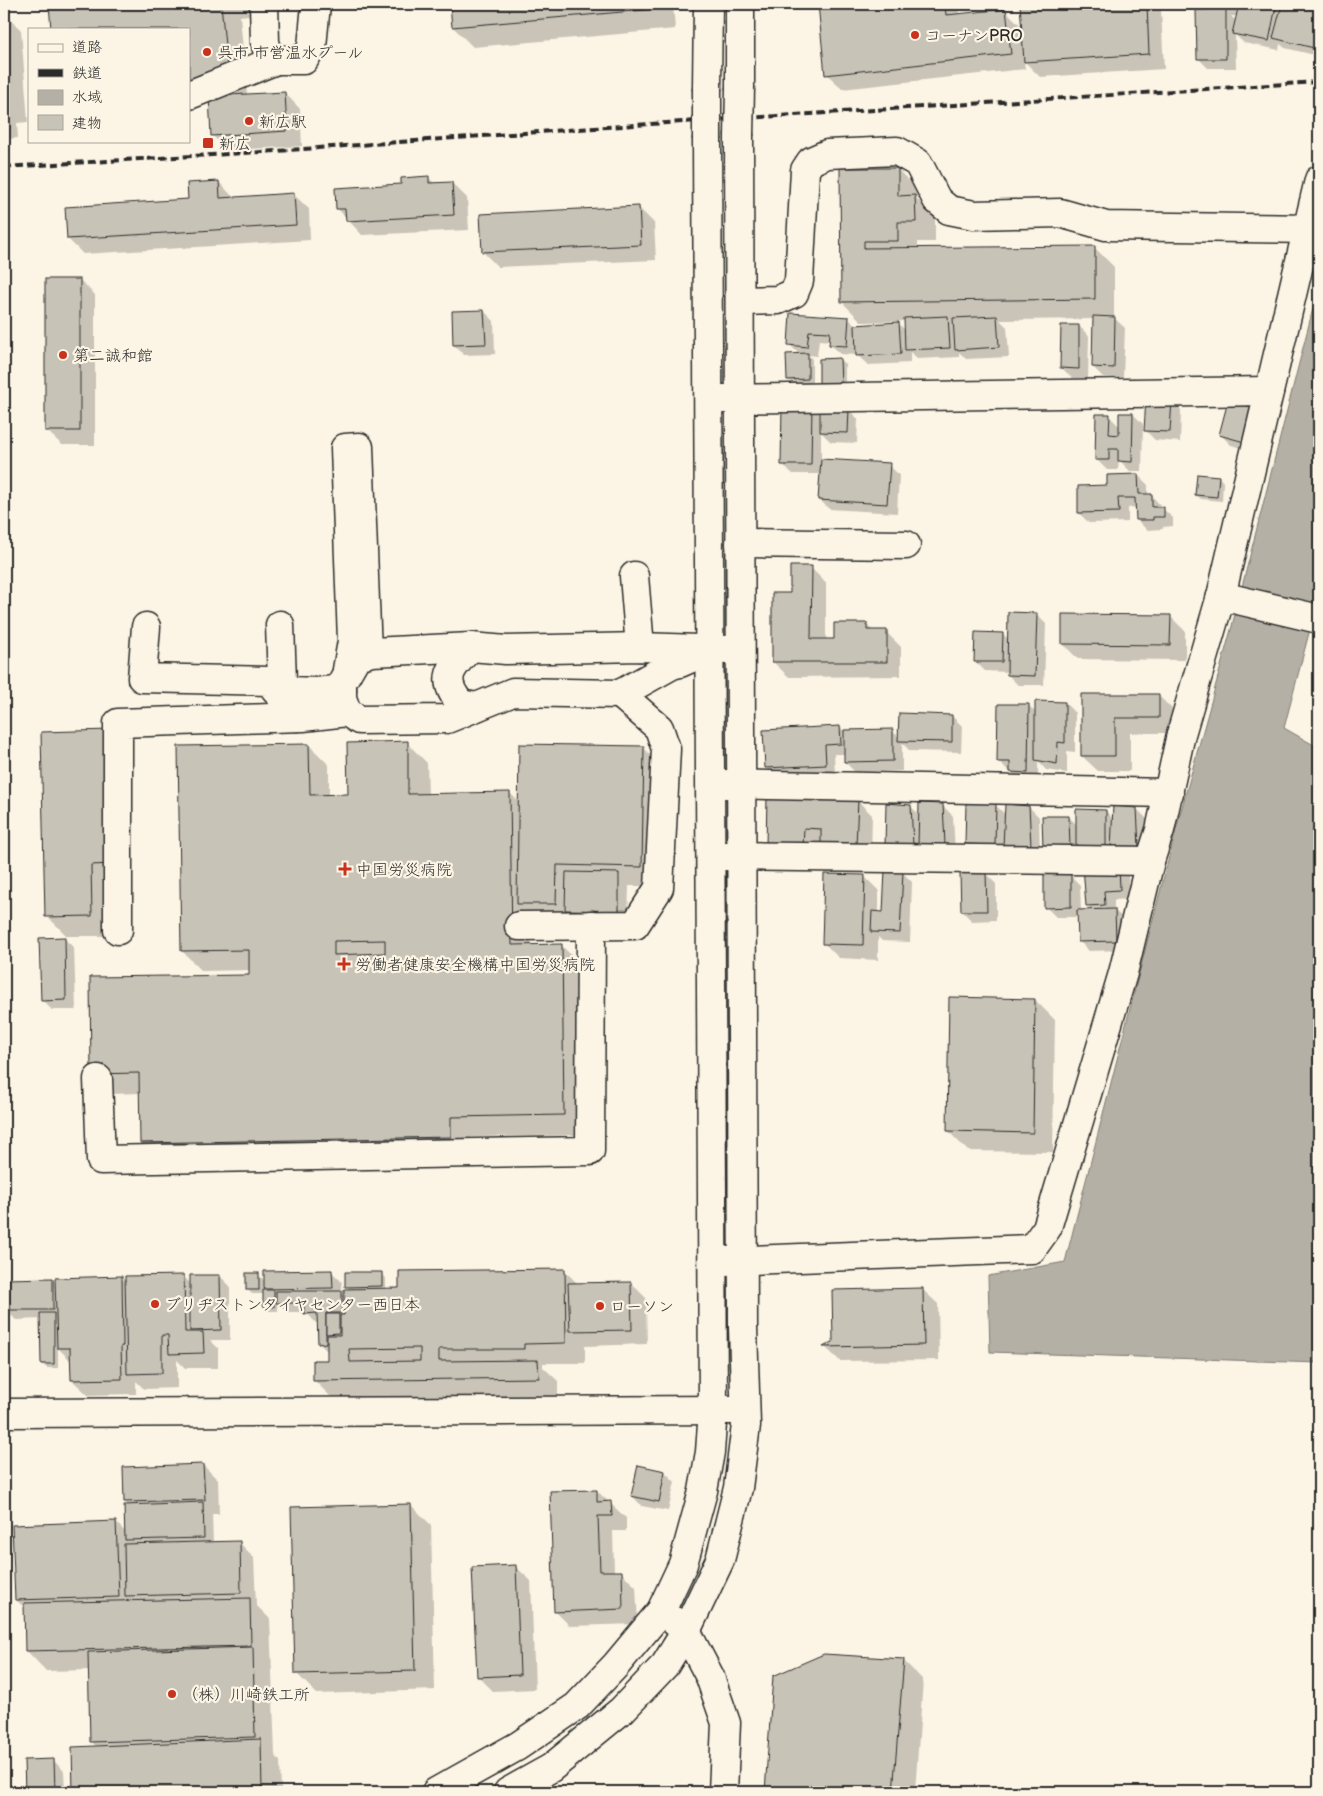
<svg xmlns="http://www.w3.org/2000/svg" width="1323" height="1796" viewBox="0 0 1323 1796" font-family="'Balsamiq Sans','Klee One',sans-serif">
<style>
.water{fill:#b4b0a5;stroke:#7d7b74}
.shadow{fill:#0003;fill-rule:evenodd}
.building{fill:#c8c3b7;stroke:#2b2b2b;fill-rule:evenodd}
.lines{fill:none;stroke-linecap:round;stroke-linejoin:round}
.minor-casing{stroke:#2b2b2b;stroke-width:31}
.minor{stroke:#fcf5e5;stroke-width:28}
.rail{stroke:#2b2b2b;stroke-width:4;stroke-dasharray:8 4;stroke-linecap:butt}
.minor-bridge-casing{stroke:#2b2b2b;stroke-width:31;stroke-linecap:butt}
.minor-bridge{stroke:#fcf5e5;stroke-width:28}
.poi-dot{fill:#c8321e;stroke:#fcf5e5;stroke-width:2}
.labels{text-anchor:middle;stroke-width:4.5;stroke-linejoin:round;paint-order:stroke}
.poi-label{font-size:16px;fill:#2b2b2b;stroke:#fcf5e5;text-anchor:start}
</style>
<rect width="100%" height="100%" fill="#fcf5e5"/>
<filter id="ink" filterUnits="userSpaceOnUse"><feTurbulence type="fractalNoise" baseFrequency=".02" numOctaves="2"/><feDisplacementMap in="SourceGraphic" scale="10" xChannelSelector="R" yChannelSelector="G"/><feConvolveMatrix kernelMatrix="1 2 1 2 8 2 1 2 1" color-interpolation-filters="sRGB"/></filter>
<g filter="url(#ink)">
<path class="water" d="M1319,285V595L1284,728L1319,748V1363L990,1352L988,1276L1065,1262L1179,818L1232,626Z"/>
<g class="shadow">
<path d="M50,4H248L249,15L240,16L247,95L285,93L300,109L302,146L227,150L212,135L211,99L189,101V29H53Z"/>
<path d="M451,4H673L675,29L473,47L453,27Z"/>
<path d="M819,4H958L959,15L1005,10L1023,28L1021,4H1154L1161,10L1164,69L1040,77L1024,61L1025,69L842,89L827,74Z"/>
<path d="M966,4H1002V6H969Z"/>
<path d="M1214,4H1262V5L1275,8L1281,13L1283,4H1304L1319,7V56L1285,48L1280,44L1279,50L1244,43L1235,35L1236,68H1208L1198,58L1220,10ZM1231,16H1237L1236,21Z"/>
<path d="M4,13L21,30L28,122L17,123L18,138L4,139Z"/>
<path d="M841,169H897L917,189V199L935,217V242H918V249L1094,247L1114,267V318L1125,328L1123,377H1103L1093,367L1094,319L1000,320L1007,327L1009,357L966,359L959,352V357L917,359L910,352V363L868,365L857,355L840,354L830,344V341L819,340L817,356L808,355L812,359V384H793L788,380L800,355L789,344L792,315L848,318L856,326L899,324L906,331L905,321L862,322L842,302Z"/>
<path d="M428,177L435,184L452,183L467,198L469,230L362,235L337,208Z"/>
<path d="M219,182L234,198L293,194L309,209L310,240L83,254L68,239L189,200Z"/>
<path d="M639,208L654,223L656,260L498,267L483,252Z"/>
<path d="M80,280L95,295V445H62L46,430Z"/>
<path d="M484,311L494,321L495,354L464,355L454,345Z"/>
<path d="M1079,326L1089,336L1088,378H1072L1062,368Z"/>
<path d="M840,360L845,364V389H825Z"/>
<path d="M1171,400L1181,410L1180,442L1155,440L1145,430Z"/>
<path d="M1229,403L1258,452L1231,445L1221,435Z"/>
<path d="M812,406L821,415L848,409L858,419L857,443L831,442L821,432V461L889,465L899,475L897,513L829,509L819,499L821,474H793L782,464Z"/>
<path d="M1133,414L1143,424L1142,471H1130L1119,460L1118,470H1107L1097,460L1109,416L1120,427Z"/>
<path d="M1138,475L1148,485V495H1151L1161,506L1162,508L1173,518V526L1163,527V529L1147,530L1137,520V507L1128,508V522L1089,523L1079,513L1108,486Z"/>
<path d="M1219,477L1223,482L1222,501L1201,499L1196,495Z"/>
<path d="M811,568L826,583V640H835L867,625L874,632H886L901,647V676L789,677L773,662L791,594Z"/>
<path d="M1036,614L1046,624L1044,685H1018L1008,675V672L985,671L975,661L1003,634L1009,640Z"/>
<path d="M1170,616L1185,631V660L1078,659L1063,644Z"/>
<path d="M1082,695H1158L1173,710V733H1130V771H1098L1082,756Z"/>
<path d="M1065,703L1075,713V752L1067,751V773L1046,770L1038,761V782H1021L998,761L1028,705L1036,713Z"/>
<path d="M952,716L962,726L961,752L910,751L902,743V771L855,772L845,762V754H834L835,774L776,777L766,767L840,727L844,731H892L900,738Z"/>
<path d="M407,743L427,763L428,794L510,793L520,803L643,747L663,768L661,886H629L628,920L531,916V946L561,945L581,965L584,1135L471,1137V1157L161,1162L141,1142L140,1093L112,1094L92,1074L251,976L250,970L202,971L182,951L309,745L329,765V796L349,795Z"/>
<path d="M129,752L132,884H111L112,936H67L47,916Z"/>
<path d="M857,800L872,815L871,861L822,843H818L817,861L767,845Z"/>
<path d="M995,805L1006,815L1029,807L1039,817L1040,855L976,853L966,843Z"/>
<path d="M910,806L920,815L943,806L953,816L955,854L896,855Z"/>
<path d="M1137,809L1147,819L1148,858L1054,859L1069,817L1078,826L1106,811L1113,819ZM1086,845L1112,846V848Z"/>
<path d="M1118,865L1128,875L1129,899L1114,900V910L1125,920V950L1089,951L1079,941V917H1056L1046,907L1070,875L1080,885L1081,911H1093L1087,905Z"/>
<path d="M902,872L912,882L910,942L882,941L878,937V960L839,958L824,943L864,876L879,891V913H884Z"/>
<path d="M986,874L996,884V920L972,921L962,911Z"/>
<path d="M64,938L74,948L76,1010H52L42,1000Z"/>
<path d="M1035,1000L1055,1020L1053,1152L968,1151L948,1131Z"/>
<path d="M564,1270L578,1284L631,1283L646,1298L647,1344L585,1346V1363H543V1367L558,1381V1398L334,1400L314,1380L329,1362V1353L319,1343V1323H316L306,1312H287L278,1303V1311H269L265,1306L264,1294H252L248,1290L258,1275L265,1281L332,1272L342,1282V1293L345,1296L350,1290L347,1286L381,1273L386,1278V1289ZM263,1286L268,1291L263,1292Z"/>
<path d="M183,1276L191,1284L220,1276L230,1286V1340H210L218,1348V1368H185L177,1360V1388L144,1389L136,1381V1394L88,1395L72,1380V1362L58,1348V1368H47L42,1364L41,1319L16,1320L6,1310L52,1279L56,1283L121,1278L127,1283Z"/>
<path d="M922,1289L938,1304L939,1360L840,1361L825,1347Z"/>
<path d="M203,1465L218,1480L219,1514H212L213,1543L239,1542L254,1558L256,1605L270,1619L275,1755L280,1761L281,1792H74L73,1748L97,1747L91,1741L90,1670L46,1671L26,1650V1609L16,1600L116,1522L126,1533L129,1506L125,1502Z"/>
<path d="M665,1472L675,1482L668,1511L642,1506L632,1496Z"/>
<path d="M597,1491L626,1518V1531H613L614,1572H621L636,1587L638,1624L570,1626L555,1611Z"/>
<path d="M411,1505L431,1525L435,1690L317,1694L297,1674Z"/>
<path d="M515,1566L531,1581L535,1689L493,1691L478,1676Z"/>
<path d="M903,1660L923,1680L915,1792H766L774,1676Z"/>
<path d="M54,1761L64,1771L65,1792H28L26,1791Z"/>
</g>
<g class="building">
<path d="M49,4H221L228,76L189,80V29H51Z"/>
<path d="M450,4H655L656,9L452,27Z"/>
<path d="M818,4H945L946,15L1006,9L1011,54L825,75Z"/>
<path d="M1020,4H1147L1149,54L1024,62Z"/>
<path d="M1239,4H1262L1276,6L1269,41L1232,34Z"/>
<path d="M1282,4H1309L1319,6V26L1314,48L1273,38Z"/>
<path d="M1226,9V59H1197L1196,10Z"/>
<path d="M4,38L9,102H4Z"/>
<path d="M285,92L287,131L211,136L209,96Z"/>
<path d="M840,168H898V196L915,195L916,222H898V241H864V248L1095,246V299L841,302Z"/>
<path d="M429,176V183L452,182L454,215L346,221L345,209H336L335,188L401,184V178Z"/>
<path d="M219,181L220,198L294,193L296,225L67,239L65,207L188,199L187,183Z"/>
<path d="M639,206L641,245L482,252L480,214Z"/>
<rect x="45" y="279" width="35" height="152"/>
<path d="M484,310L486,344L453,345L452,311Z"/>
<path d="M790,313L849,317L847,346L829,345L830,332L809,331L807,347L788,345Z"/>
<path d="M948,316L950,348L905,350L904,318Z"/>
<path d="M997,316L999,347L955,350L953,318Z"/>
<path d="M1093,316L1115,317L1114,368L1092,367Z"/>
<path d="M899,322L901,354L856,356L855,325Z"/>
<path d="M1061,325H1079V369L1060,368Z"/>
<path d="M808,353V379L787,380L786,354Z"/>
<path d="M840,358L841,385H819V359Z"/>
<path d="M1146,398L1172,399L1170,432L1144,431Z"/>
<path d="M1228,401L1257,409L1248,443L1219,435Z"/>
<path d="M782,404H812L811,465H781Z"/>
<path d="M820,407L849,408L848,433L820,432Z"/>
<path d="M1119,413H1133L1132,462L1118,461V449H1109V460H1095L1096,414H1110L1109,434L1119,435Z"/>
<path d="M821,459L890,463L887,504L818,500Z"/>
<path d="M1138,474L1139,494H1152V507H1164V517H1153V520H1136L1135,498H1118L1119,512L1078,513V486L1107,485V475Z"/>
<path d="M1197,474L1219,476L1217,497L1195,495Z"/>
<path d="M790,566H812L811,639H834V623H867V630H887V662H772V593H790Z"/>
<path d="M1008,612L1037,613L1035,676L1007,675Z"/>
<path d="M1062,614L1171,615L1170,645L1062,644Z"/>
<path d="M975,632L1003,633L1002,662H974Z"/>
<path d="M1081,694H1159V718H1115V756H1081Z"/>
<path d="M1035,701L1065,702V743L1058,742L1057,764L1035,760Z"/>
<path d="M998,704H1029L1028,773L1010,772V762H997Z"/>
<path d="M899,713L952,715V742L898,741Z"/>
<path d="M840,726L841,744L825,745L826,765L765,768L763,730Z"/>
<path d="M893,729V761L844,762V730Z"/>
<path d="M110,730L113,864L91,865L92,916L45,917L41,732Z"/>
<path d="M408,741V794L510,792L512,945L562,944L564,1115L451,1117V1137L140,1143L139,1073L91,1074L90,977L249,975V950L181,951L178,746L309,744L310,795L348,794L347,743ZM385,940V953L334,955V941Z"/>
<path d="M519,744L644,746L642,867L557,865L556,904H517Z"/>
<path d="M767,796L858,799L856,846H821V829L804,828L803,847L766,846Z"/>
<path d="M886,803L911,805L913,845L885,846Z"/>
<path d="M919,803L943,804L945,845L918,846Z"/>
<path d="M966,803H996L995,845L965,844Z"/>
<path d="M1005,804L1029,806L1031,846L1003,847Z"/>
<path d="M1113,806L1137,808L1139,848L1111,849Z"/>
<path d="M1076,809L1106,810V847H1076Z"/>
<path d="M1042,816H1069L1070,849H1043Z"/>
<path d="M1119,864L1120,890L1104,891L1105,905L1086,906L1083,866Z"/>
<path d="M885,870L903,871L900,933L871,932L872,911L883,912Z"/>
<path d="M566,872L619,873V911L565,910Z"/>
<path d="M960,873H986L987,911H961Z"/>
<path d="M824,874L865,875L863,945L822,944Z"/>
<path d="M1044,874H1071V907L1044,908Z"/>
<path d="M1115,909L1116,941L1078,942L1077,910Z"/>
<path d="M65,937L66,1000L41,1001L39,938Z"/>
<path d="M949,997L1035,999L1033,1133L947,1131Z"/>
<path d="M565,1269L566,1343L524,1344V1349H439V1361L538,1360L539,1378L313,1381V1360H327V1335H340V1315H344V1289L399,1288V1271ZM420,1348V1361L350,1362L349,1349Z"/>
<path d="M332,1270L333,1288L264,1289V1271Z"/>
<path d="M345,1272H382V1286L345,1287Z"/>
<rect x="246" y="1273" width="13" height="17"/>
<path d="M184,1275L185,1332H203L204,1353L169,1354L168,1335H162V1373L127,1374L125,1276Z"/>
<path d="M190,1275H220L221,1330L190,1331Z"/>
<path d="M122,1276L123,1346H121L122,1379L71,1380L70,1348H57L55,1278Z"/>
<path d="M53,1278V1310H5L4,1279Z"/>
<path d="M631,1282L632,1330L570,1331L568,1283Z"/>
<path d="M923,1288L924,1345L823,1347L833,1342L832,1290Z"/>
<path d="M263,1290H274V1307L263,1306Z"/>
<path d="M276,1291H342V1313H326V1343L318,1344L317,1313L304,1314V1303H276Z"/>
<path d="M40,1313H54V1364H41Z"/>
<path d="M326,1314H339V1333L326,1334Z"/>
<path d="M203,1464L205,1500L124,1502L123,1467Z"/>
<path d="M638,1465L665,1471L659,1502L631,1496Z"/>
<path d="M597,1490V1502L611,1501L612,1516H598L600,1571H622L623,1609L554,1612L550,1491Z"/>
<path d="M203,1502L204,1538L125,1540L124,1505Z"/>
<path d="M411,1504L415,1671L295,1674L291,1507Z"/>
<path d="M116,1521L119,1597L15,1600L12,1525Z"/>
<path d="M240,1541L241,1593L125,1596L124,1544Z"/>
<path d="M516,1565L520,1675L477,1677L472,1567Z"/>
<path d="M250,1598L251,1646L25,1651L24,1603Z"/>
<path d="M253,1647L255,1737L90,1742L88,1652Z"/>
<path d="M824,1654L904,1659L893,1792H765L773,1676Z"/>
<path d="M261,1739L262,1792H73L72,1747Z"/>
<path d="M54,1759L55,1791L25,1792L24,1760Z"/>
</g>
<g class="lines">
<g class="minor-casing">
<g id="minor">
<path d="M264,4L265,42L268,53L276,60H304L312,47L316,4"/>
<path d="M740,4V87"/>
<path d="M707,88L708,4"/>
<path d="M189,95L276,60"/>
<path d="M740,301L778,300L794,293L799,281L805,170L811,161L827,154L897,151L918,163L937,200L949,210L974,215L1060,213L1106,226L1308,229"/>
<path d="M723,399L1269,391"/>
<path d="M740,543L906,545"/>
<path d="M634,576L640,647"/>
<path d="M1221,596L1319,619"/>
<path d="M280,625L282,681L289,691L317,692L342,689"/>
<path d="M146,627L142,678L269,681L297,717"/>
<path d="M471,647C451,667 439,679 461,704L476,707"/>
<path d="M710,650L680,663L672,665L620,694L513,692L447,719L359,720L347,712L342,698V682L357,656L372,652L471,647L506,650L640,647L729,650"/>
<path d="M347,670L352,641L345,448L359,447L367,653"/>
<path d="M723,784L1169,793"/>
<path d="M722,856L1150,861"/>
<path d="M519,926L635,925L659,888L666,749L659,728L620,694"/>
<path d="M118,930V723L303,717L347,712"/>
<path d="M98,1079L101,1160L590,1151L591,925"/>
<path d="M725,1261L1032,1249L1047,1228L1123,973L1150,861L1160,830L1181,734L1221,596L1319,180"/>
<path d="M4,1413L732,1410"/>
<path d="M674,1621L686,1631L710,1677L726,1723L723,1792"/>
<path d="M436,1792L518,1746L577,1706L616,1665L661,1611L683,1564L703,1491L710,1452L713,1410L707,140"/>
<path d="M508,1792L551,1768L622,1710L665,1665L686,1631L720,1560L738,1488L746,1425L743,1327L739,136"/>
</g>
</g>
<use href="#minor" class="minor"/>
<path class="rail" d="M4,167L262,152L649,124L1319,82"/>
<g class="minor-bridge-casing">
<g id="minor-bridge">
<path d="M707,88V140"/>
<path d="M739,136L740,87"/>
</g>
</g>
<use href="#minor-bridge" class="minor-bridge"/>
</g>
</g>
<g class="poi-dot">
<circle cx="915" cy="35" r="5"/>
<circle cx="207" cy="52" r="5"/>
<circle cx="249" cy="121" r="5"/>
<rect x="202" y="137" width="12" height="12" rx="2.5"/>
<circle cx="63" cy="355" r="5"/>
<path d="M342.5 861.5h5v5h5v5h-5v5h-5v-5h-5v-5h5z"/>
<path d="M341.5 956.5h5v5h5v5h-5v5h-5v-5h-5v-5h5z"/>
<circle cx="155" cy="1304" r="5"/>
<circle cx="600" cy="1306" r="5"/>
<circle cx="172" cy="1694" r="5"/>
</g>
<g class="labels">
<g class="poi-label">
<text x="925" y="41">コーナンPRO</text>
<text x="217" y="58">呉市 市営温水プール</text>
<text x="259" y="127">新広駅</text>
<text x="219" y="149">新広</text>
<text x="73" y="361">第二誠和館</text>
<text x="356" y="875">中国労災病院</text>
<text x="355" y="970">労働者健康安全機構中国労災病院</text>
<text x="165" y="1310">ブリヂストンタイヤセンター西日本</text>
<text x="610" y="1312">ローソン</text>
<text x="182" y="1700">（株）川崎鉄工所</text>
</g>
</g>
<rect width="1323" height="1796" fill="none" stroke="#fcf5e5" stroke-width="20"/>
<rect x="10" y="10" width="1303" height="1776" fill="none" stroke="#2b2b2b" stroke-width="2" filter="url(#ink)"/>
<rect x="28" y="28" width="162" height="115" fill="#fcf5e5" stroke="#a8a49b"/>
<rect x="38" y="44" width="25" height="8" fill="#fcf5e5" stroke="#a8a49b"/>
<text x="72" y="52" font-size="15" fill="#2b2b2b">道路</text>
<rect x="38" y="69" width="25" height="8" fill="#2b2b2b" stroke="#a8a49b"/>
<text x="72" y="78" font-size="15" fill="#2b2b2b">鉄道</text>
<rect x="38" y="90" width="25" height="15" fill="#b4b0a5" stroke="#a8a49b"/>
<text x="72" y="102" font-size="15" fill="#2b2b2b">水域</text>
<rect x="38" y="115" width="25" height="15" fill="#c8c3b7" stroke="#a8a49b"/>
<text x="72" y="128" font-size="15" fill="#2b2b2b">建物</text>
</svg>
